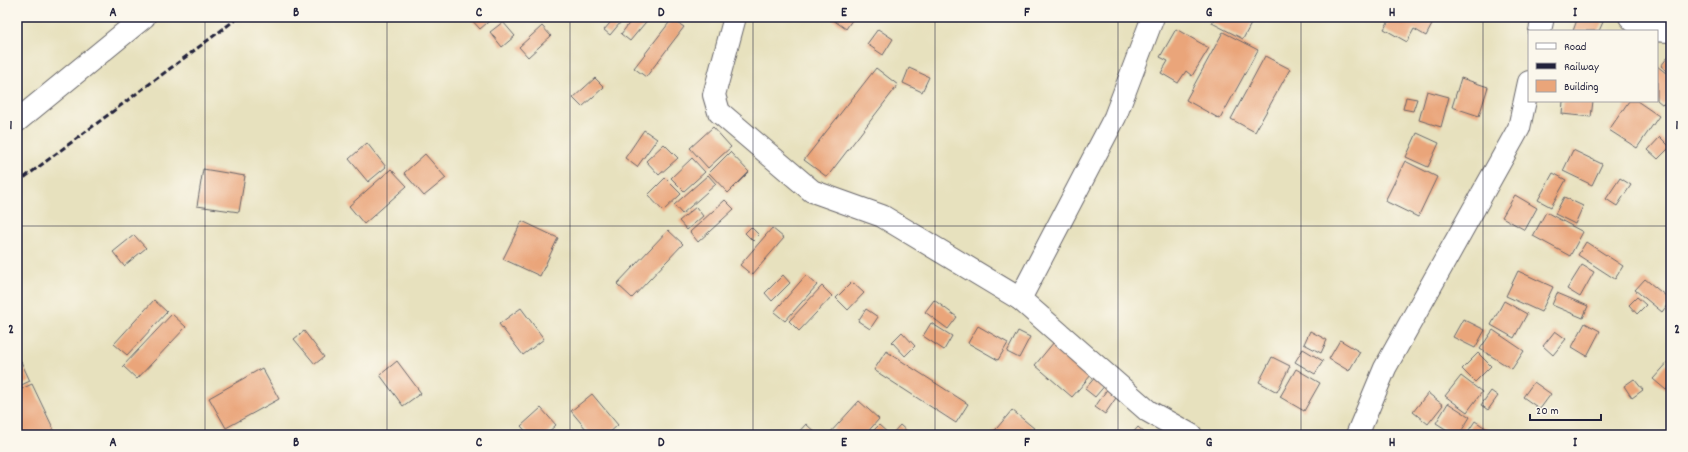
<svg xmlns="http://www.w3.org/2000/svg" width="1688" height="452" viewBox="0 0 1688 452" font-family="Dekko,sans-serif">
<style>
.building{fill:#eaa57a}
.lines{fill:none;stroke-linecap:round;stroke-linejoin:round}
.minor-casing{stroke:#676569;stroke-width:24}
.minor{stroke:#fff;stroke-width:22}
.rail{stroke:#22223b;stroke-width:3;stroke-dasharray:6 3;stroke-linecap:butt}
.grid{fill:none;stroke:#22223b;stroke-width:1;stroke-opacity:0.55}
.neatline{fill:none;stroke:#22223b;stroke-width:1.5}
.grid-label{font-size:13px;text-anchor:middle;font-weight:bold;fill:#22223b}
</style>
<rect width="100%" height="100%" fill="#fbf7ec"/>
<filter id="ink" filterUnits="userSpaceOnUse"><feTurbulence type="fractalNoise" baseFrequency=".025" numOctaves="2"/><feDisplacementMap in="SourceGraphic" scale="8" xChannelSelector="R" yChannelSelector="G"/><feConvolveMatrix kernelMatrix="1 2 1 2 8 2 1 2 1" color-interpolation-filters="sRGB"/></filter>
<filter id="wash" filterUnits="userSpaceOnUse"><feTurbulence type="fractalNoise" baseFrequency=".012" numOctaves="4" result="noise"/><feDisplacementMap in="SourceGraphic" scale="16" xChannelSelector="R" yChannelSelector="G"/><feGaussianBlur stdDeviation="0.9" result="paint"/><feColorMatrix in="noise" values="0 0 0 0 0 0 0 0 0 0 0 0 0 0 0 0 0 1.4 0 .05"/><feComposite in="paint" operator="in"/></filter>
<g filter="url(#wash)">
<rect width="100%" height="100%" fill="#e7e1be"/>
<g id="blocks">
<g class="building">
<path d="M469,17H494L480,29Z"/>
<path d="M615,17H625L610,35L604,30Z"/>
<path d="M634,17H650L630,41L621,34Z"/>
<path d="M829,17H854L846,29Z"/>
<path d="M1215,17H1242L1252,22L1243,39L1212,23Z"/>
<path d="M1391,17H1436L1426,36L1414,29L1407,42L1384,29Z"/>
<path d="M1578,17H1590L1603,22L1599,31H1573Z"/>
<path d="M672,19L684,27L646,77L634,68Z"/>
<path d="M503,22L515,36L502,47L490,32Z"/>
<path d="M542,26L551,36L528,57L519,47Z"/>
<path d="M878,29L893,39L883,55L867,44Z"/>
<path d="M1176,29L1209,48L1192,76L1186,71L1178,83L1161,73L1168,61L1160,57Z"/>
<path d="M1223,32L1258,50L1220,119L1186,100Z"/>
<path d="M1671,53V74L1661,66Z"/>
<path d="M1265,56L1290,69L1255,132L1231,119Z"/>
<path d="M1657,66L1671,77V94L1663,105L1657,100Z"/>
<path d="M876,68L898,85L827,177L804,160Z"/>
<path d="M909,68L929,77L922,92L903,83Z"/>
<path d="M595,78L604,87L582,107L573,98Z"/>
<path d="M1461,78L1488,87L1479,116L1452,107Z"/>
<path d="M1427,91L1449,97L1441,127L1419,120Z"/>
<path d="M1406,97L1417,99L1413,111L1403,109Z"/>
<path d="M1563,101H1593L1591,117L1562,114Z"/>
<path d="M1629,101H1637L1659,116L1637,148L1609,130Z"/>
<path d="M713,127L731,147L708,168L690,148Z"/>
<path d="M644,130L657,139L637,167L625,158Z"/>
<path d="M1417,133L1439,143L1428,167L1406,157Z"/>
<path d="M1660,137L1670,147L1658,159L1648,150Z"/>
<path d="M367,143L386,167L368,182L349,159Z"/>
<path d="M664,144L678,158L659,175L646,161Z"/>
<path d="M1573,150L1602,164L1592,185L1563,171Z"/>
<path d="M730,152L749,172L728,193L709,173Z"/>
<path d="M425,154L446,178L424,196L404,173Z"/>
<path d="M692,158L705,172L684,191L671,178Z"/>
<path d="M1405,161L1437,177L1418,217L1385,201Z"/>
<path d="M203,169L245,176L239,212L197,206Z"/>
<path d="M391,169L407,186L364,224L349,206Z"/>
<path d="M1553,173L1566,180L1551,207L1538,200Z"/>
<path d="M708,175L716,184L682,214L674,205Z"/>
<path d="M665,178L681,194L663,211L648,195Z"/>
<path d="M1620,178L1631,185L1617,206L1606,199Z"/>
<path d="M1515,195L1537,208L1525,230L1502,217Z"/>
<path d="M1564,197L1583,206L1575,224L1555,214Z"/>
<path d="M725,200L734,209L698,242L690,232Z"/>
<path d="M696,207L703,216L687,230L679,221Z"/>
<path d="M1546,212L1583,232L1570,256L1533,236Z"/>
<path d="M522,221L558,238L540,276L503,259Z"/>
<path d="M751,227L759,235L753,241L745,233Z"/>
<path d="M772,228L784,238L752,275L740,265Z"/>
<path d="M668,230L683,244L632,298L617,284Z"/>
<path d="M134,235L146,248L124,266L113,252Z"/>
<path d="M1586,242L1623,266L1615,279L1578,255Z"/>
<path d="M1582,265L1594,272L1580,297L1567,289Z"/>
<path d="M1518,271L1553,287L1541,312L1506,296Z"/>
<path d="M783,275L790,283L772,301L765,293Z"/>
<path d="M806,275L817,285L785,321L774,312Z"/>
<path d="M1645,279L1671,300L1662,312L1635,290Z"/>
<path d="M852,282L864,293L848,310L836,298Z"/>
<path d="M822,286L832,296L799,331L789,321Z"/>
<path d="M1557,293L1588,306L1583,318L1552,305Z"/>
<path d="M1637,297L1646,305L1637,314L1629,305Z"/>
<path d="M154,300L167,312L127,355L114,344Z"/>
<path d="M934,300L957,317L948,329L925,312Z"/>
<path d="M1504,301L1527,314L1514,338L1491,325Z"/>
<path d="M521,308L544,339L523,355L499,324Z"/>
<path d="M866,309L878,317L870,329L858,321Z"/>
<path d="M172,314L186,327L137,379L123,366Z"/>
<path d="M1463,319L1485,330L1475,348L1453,337Z"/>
<path d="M931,323L952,336L944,350L923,336Z"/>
<path d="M1585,323L1600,331L1587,356L1572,347Z"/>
<path d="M978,326L1008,343L998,360L968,343Z"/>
<path d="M1493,330L1524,351L1512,369L1480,349Z"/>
<path d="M304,331L324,357L315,364L294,339Z"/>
<path d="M1018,331L1030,337L1019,358L1007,352Z"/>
<path d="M1310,331L1327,340L1321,353L1304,344Z"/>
<path d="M1555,331L1566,339L1553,355L1543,346Z"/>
<path d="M902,332L915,346L905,356L892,342Z"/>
<path d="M1340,340L1360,352L1349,371L1329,359Z"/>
<path d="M1054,342L1092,374L1072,397L1035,365Z"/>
<path d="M1303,349L1323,361L1315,374L1295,362Z"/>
<path d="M886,351L968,404L956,423L874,370Z"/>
<path d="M17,353L30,381L17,387Z"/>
<path d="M1478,353L1491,366L1475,382L1462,369Z"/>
<path d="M1272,357L1290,366L1277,392L1259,382Z"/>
<path d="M1671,359V385L1666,390L1653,379Z"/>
<path d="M397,361L421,393L403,406L380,375Z"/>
<path d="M262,368L279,399L226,428L209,398Z"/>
<path d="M1296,369L1320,383L1304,411L1280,397Z"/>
<path d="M1097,375L1107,383L1095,397L1085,389Z"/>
<path d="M1461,376L1482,392L1467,412L1445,396Z"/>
<path d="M1634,379L1643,390L1632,398L1624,386Z"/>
<path d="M1534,382L1551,394L1540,409L1523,397Z"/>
<path d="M32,384L54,430L44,435H18L17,391Z"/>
<path d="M1110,385L1120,392L1105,414L1095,407Z"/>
<path d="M1491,391L1498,396L1488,410L1481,405Z"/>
<path d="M1428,393L1443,405L1428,424L1413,412Z"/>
<path d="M592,394L618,425L607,435H591L571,411Z"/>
<path d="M859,401L879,419L865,435H828Z"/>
<path d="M1448,403L1470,417L1459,435H1455L1436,423Z"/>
<path d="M541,408L556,425L545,435H529L521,426Z"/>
<path d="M1012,410L1035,429L1030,435H993L992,434Z"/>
<path d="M1475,421L1490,431L1487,435H1470L1467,433Z"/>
<path d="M806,424L818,435H796Z"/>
<path d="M879,425L889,434L869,435Z"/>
<path d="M900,425L910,434L909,435H891Z"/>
<path d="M1138,427L1147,435H1131Z"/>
</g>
</g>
</g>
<g filter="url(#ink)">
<use href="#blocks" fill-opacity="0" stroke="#676569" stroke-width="1"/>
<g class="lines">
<g class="minor-casing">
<g id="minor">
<path d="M735,17L714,95L719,112L812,191L882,216L1020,299L1148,411L1191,435"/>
<path d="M1630,17C1640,30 1656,31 1671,31"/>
<path d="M1540,31L1543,17"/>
<path d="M17,121L144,17"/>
<path d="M1020,299L1115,117L1153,17"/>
<path d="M1357,435L1385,368L1519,128L1529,82"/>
</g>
</g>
<use href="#minor" class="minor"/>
<path class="rail" d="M17,183L239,17"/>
</g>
</g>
<path class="grid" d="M205,17V435M387,17V435M570,17V435M753,17V435M935,17V435M1118,17V435M1301,17V435M1483,17V435M17,226H1671"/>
<rect width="1688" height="452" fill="none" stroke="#fbf7ec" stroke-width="44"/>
<rect x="1528" y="30" width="130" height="72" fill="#fbf7ec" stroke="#a4a2a5"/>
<rect x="1536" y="43" width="20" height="6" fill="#ffffff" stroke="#a4a2a5"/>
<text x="1564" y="50" font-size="12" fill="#22223b">Road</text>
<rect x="1536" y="63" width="20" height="6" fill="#22223b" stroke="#a4a2a5"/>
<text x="1564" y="70" font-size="12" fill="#22223b">Railway</text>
<rect x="1536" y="80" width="20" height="12" fill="#eaa57a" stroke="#a4a2a5"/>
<text x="1564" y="90" font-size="12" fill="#22223b">Building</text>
<path d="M1530 414v6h71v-6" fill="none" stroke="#22223b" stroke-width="2"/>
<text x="1536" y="414" font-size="12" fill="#22223b" stroke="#fbf7ec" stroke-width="3" paint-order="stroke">20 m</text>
<rect x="22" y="22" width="1644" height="408" class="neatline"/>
<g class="grid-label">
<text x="113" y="16">A</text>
<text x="296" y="16">B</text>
<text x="479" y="16">C</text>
<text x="661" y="16">D</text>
<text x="844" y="16">E</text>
<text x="1027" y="16">F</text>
<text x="1209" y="16">G</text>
<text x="1392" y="16">H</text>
<text x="1575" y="16">I</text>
<text x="11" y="129">1</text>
<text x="1677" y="129">1</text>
<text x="11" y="333">2</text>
<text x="1677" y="333">2</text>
<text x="113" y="446">A</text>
<text x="296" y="446">B</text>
<text x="479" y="446">C</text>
<text x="661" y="446">D</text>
<text x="844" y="446">E</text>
<text x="1027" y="446">F</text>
<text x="1209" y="446">G</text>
<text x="1392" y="446">H</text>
<text x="1575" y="446">I</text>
</g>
</svg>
